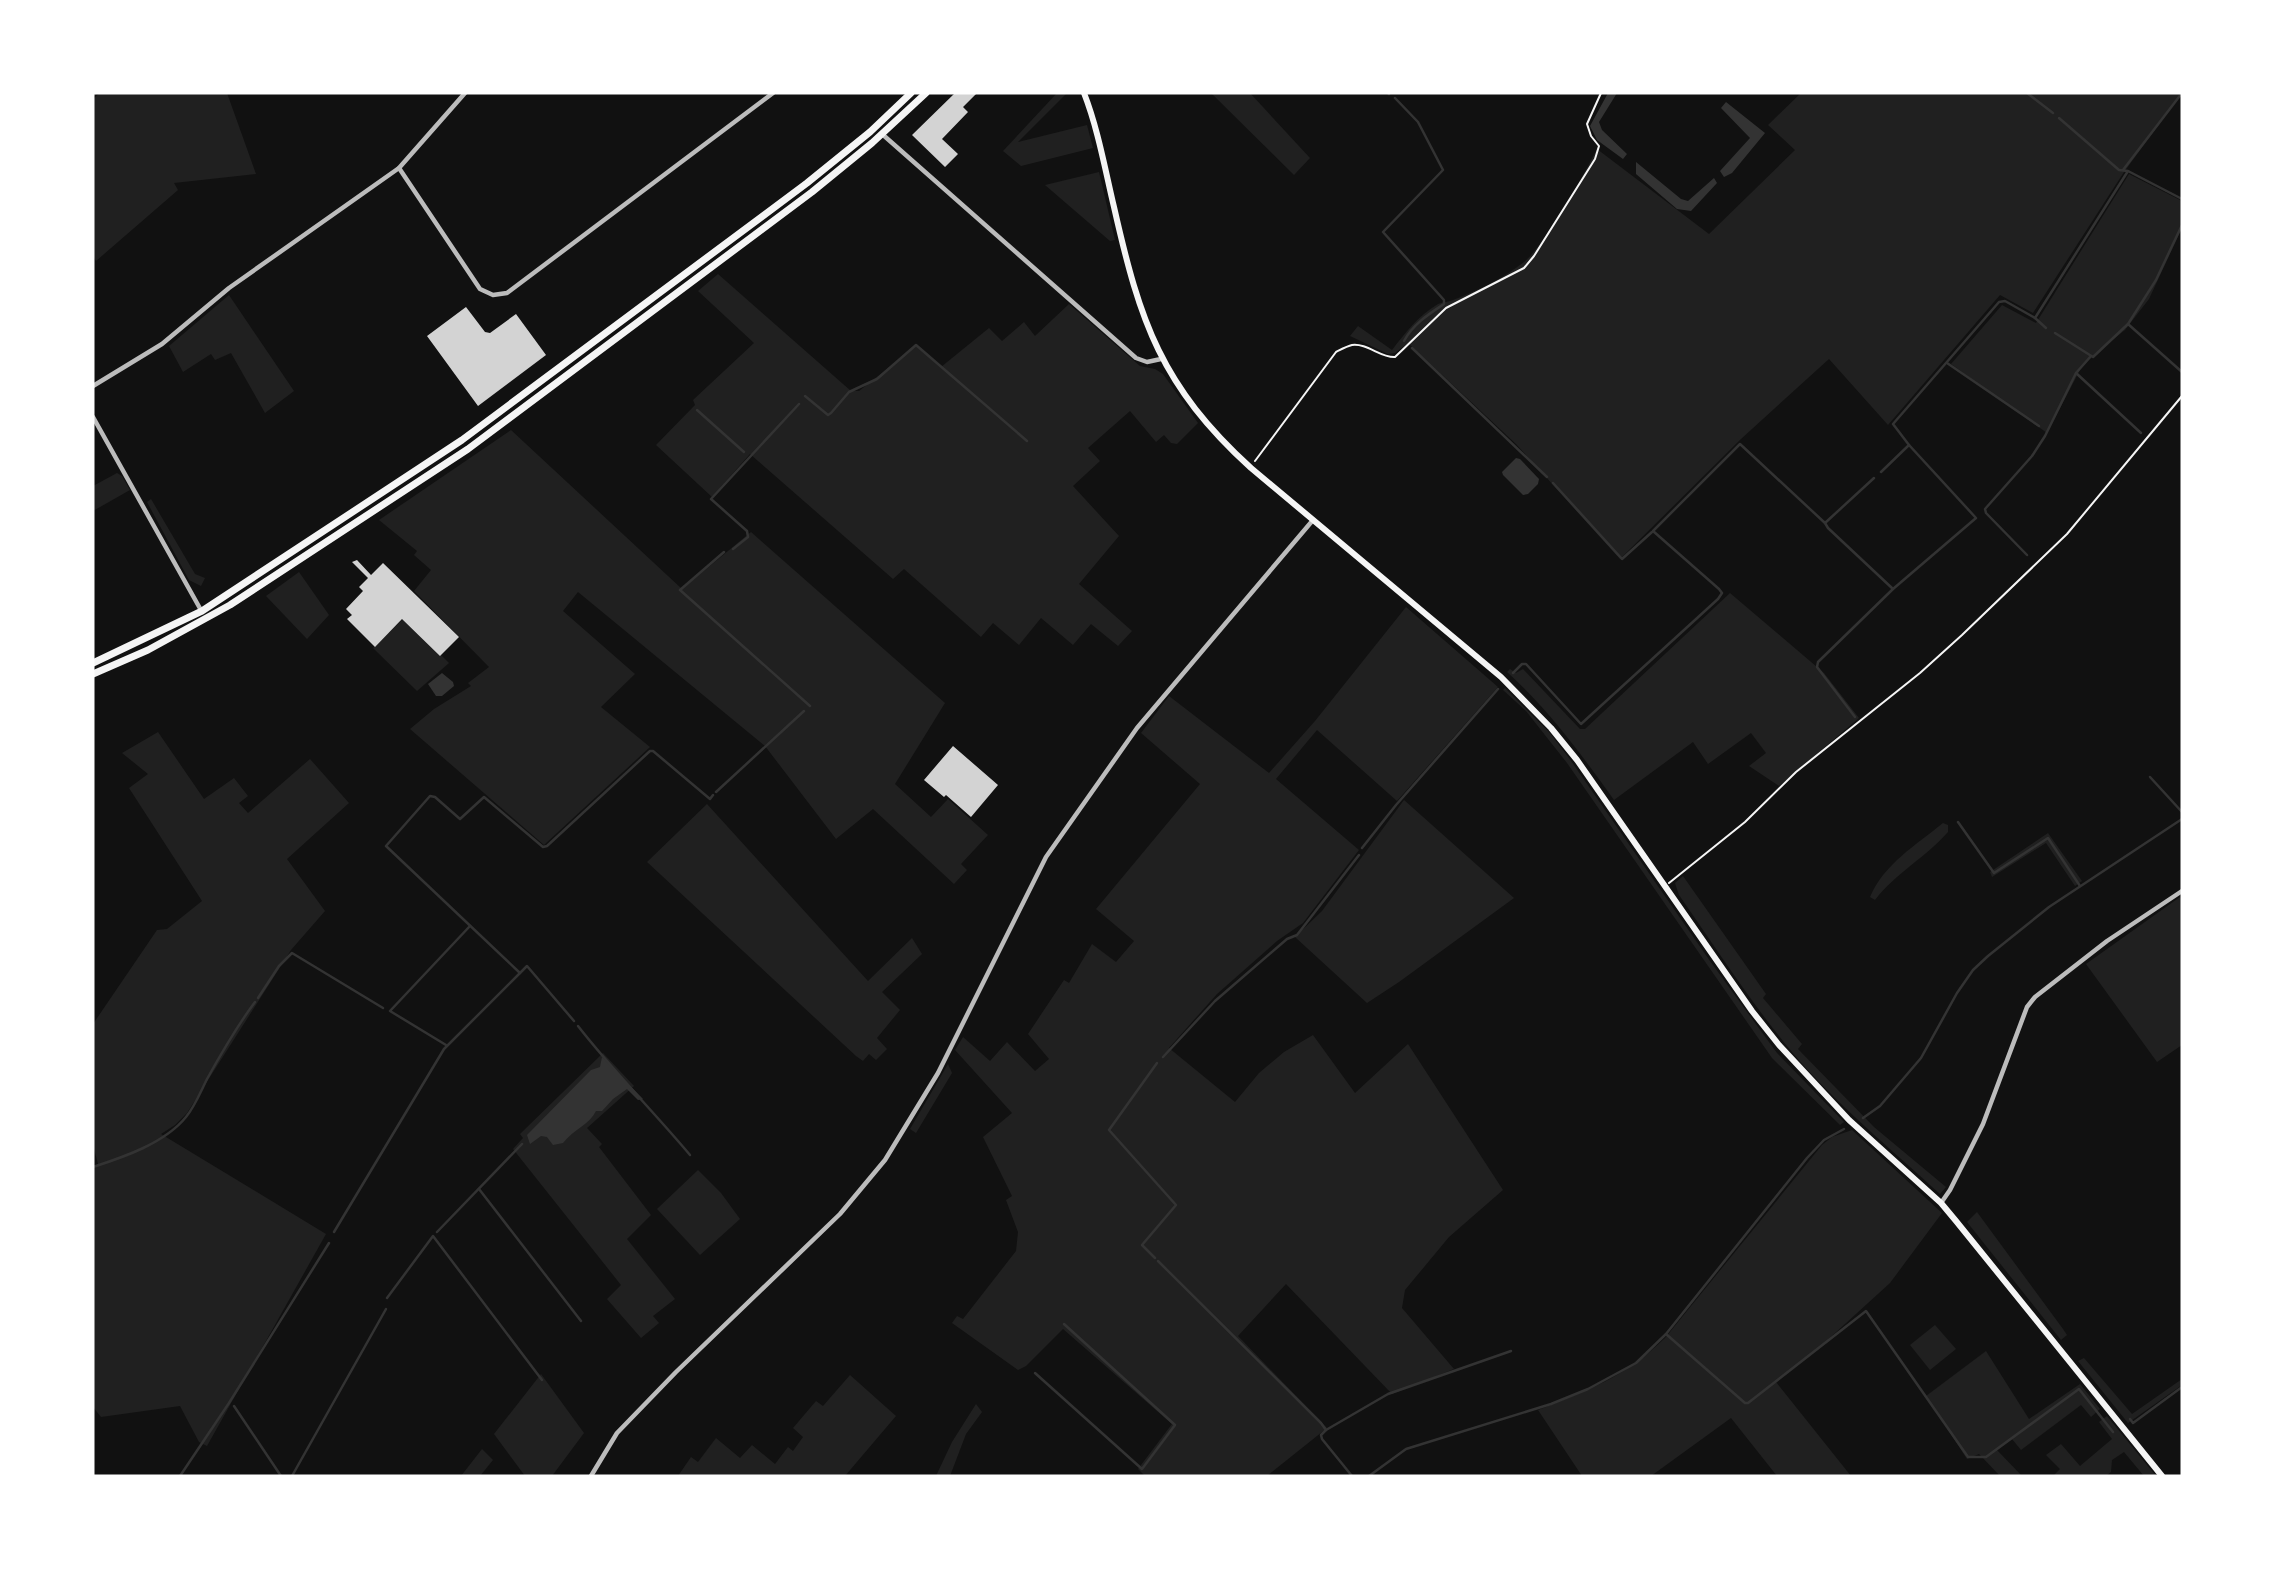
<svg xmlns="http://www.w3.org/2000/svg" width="2275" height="1569" viewBox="0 0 2275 1569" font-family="'Public Sans',sans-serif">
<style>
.green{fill:#202020}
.water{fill:#333}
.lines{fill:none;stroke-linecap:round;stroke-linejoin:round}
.stream{stroke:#333;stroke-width:2.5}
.building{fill:#d3d3d3}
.path{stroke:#f5f5f5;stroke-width:2}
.minor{stroke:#bcbcbc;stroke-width:4.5}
.secondary{stroke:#f5f5f5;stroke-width:6}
.primary{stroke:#f5f5f5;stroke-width:7}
</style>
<rect width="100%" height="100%" fill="#111"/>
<g class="green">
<path d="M100,93H227L256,174L174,183L178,190L96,261L93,256V99Z"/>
<path d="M1057,93H1067L1018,142L1087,125L1093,148L1021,166L1003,151Z"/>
<path d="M1211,93H1250L1310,158L1294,175Z"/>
<path d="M1801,93H2182L2124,172L2033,313L2000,295L1888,425L1829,359L1741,439L1620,559L1516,444L1408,343L1395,353L1388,354L1350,336L1358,326L1392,350C1406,332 1418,316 1438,304C1443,302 1448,302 1453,300C1477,291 1504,278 1524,262C1543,247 1585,173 1597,149L1709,234L1795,150L1768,125Z"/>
<path d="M1099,172L1115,240L1110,241L1045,185Z"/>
<path d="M2129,174L2182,201V228L2149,299L2125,330L2096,353L2081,368L2047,433L1951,364L2002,305L2036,323Z"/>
<path d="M718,274L851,391H859L916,346L941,367L989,328L1002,341L1024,322L1035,336L1069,304L1140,366L1155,369L1163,374L1198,423L1177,444L1171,443L1164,435L1156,442L1130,411L1088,448L1100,461L1073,486L1119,536L1079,584L1132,631L1118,646L1091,624L1073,645L1041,618L1019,645L993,623L981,637L904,569L893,579L750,454L712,497L656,445L695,405L693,400L754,343L698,291Z"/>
<path d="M229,295L294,391L265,413L231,353L215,360L211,354L183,372L169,346Z"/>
<path d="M511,430L682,589L751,532L945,703L895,784L931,817L948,799L988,835L961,864L967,870L954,884L873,809L836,839L765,746L578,592L563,611L635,674L601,707L650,747L544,845L410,729L434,709L471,686L468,683L489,667L414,591L431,570L414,555L417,551L379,520Z"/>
<path d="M117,473L122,476L130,490L93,511V486Z"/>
<path d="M151,499L195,574L205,578L201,586L189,580L147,502Z"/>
<path d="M299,572L329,615L307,639L266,596Z"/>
<path d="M1730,593L1824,673L1859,718L1779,786L1749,766L1766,753L1751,733L1708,764L1693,742L1614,800C1581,754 1549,710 1507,672L1510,669L1516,673L1523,669L1580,729H1585Z"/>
<path d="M1406,607L1498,687L1397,801L1317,730L1276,779L1359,850L1303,923L1277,941L1217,994L1169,1048L1235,1102L1259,1073L1284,1052L1313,1035L1355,1093L1408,1044L1503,1190L1449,1237L1405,1290L1402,1308L1454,1369L1392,1394L1286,1284L1238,1336L1327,1428L1267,1476H1145L1138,1469L1172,1424L1063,1329L1026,1366L1018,1370L952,1323L957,1316L963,1319L1016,1251L1018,1232L1006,1200L1012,1196L983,1137L1012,1113L955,1050L963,1037L990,1061L1007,1042L1035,1071L1049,1059L1028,1034L1064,980L1069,983L1092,944L1116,962L1134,941L1096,909L1200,784L1141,733L1169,696L1269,773L1315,721Z"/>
<path d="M404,618L449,663L417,691L373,648Z"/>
<path d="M1505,688L1549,732L1569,758L1710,961L1777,1053L1844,1122L1840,1125L1772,1058L1567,763L1526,711L1503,690Z"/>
<path d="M158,732L204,799L234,778L248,796L239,803L248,813L310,759L349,803L287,859L325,911L291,950L187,1113L175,1125L161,1134L326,1234L207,1446L199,1442L180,1406L101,1417L93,1407V1167L98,1164L93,1145V1024L157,930L167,929L202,901L129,788L148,774L122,753Z"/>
<path d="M1404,800L1514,898L1399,982L1367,1003L1295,937L1322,911Z"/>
<path d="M707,804L868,981L912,938L922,954L882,992L900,1010L877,1038L887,1049L876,1060L869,1054L863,1061L856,1056L647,862Z"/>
<path d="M1943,823L1948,825V832C1926,857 1896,873 1875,900L1870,897C1884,864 1916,845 1943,823Z"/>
<path d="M2048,833L2082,881L2075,886L2046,843L1992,877L1990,872Z"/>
<path d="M1683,876L1766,994L1763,998L1802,1044L1798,1049L1874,1127L1946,1187L1940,1194C1890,1148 1836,1104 1792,1052C1751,1003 1716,948 1679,895L1675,883Z"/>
<path d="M2180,897L2182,900V1045L2157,1062L2086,964Z"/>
<path d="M603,1053L634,1086L587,1128L602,1144L599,1147L651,1215L627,1239L675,1299L653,1316L659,1323L641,1338L607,1299L621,1285L513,1149L523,1138L520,1134Z"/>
<path d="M948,1064L952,1073L916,1133L910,1129Z"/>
<path d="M1852,1130L1942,1213L1890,1283L1823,1344L1776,1382L1851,1476H1777L1731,1418L1651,1476H1582L1538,1410C1588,1391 1626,1376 1665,1338L1822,1145L1832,1137Z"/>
<path d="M698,1170L721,1193L740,1219L700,1255L657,1209Z"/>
<path d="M1977,1212L2063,1329L2067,1335L2061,1340L1967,1222Z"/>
<path d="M1935,1325L1956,1349L1930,1370L1910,1345Z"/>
<path d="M1986,1351L2029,1419L2080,1384L2100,1409L2091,1417L2081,1405L2021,1450L2012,1439L1997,1450L2022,1476H2000L1979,1454L1967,1459L1926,1396Z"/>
<path d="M2084,1358L2132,1414L2182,1379V1385L2128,1423L2078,1361Z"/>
<path d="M541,1374L584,1433L552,1476H525L494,1434Z"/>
<path d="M850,1375L896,1416L845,1476H678L691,1457L698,1462L716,1438L740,1458L752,1445L775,1464L788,1447L793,1451L803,1437L793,1428L816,1401L823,1406Z"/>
<path d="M976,1404L982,1412L966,1434L950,1476H936L952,1442Z"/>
<path d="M2107,1416L2156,1476H2144L2124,1452L2112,1460L2111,1472L2106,1476H2053L2060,1469L2046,1455L2061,1444L2080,1466L2112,1439L2099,1422Z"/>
<path d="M482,1449L493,1460L480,1476H461Z"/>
</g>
<g class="water">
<path d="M1608,93H1617L1599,122L1602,130L1627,154L1623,159L1597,140L1590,126Z"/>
<path d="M1726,102L1765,133L1732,173L1724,177L1720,171L1750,138L1721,108Z"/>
<path d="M1636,162L1681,199L1688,201L1714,178L1717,183L1691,211L1677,209L1636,174Z"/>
<path d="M1516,458L1520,459L1539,479L1538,484L1528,494L1523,495L1503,475L1502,472Z"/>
<path d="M442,673L453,682L454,686L442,696H436L428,684Z"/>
<path d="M602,1057L643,1099L638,1100L627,1089L613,1099L602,1111H596C590,1124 573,1130 563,1143L553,1145L547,1137L541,1136L530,1144L527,1135L591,1070L600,1067Z"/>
</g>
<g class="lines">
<g class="stream">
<path d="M1388,93L1389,94"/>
<path d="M2027,93L2053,113"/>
<path d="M93,95L96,93"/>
<path d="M1395,98L1418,122L1443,170L1383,232L1444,300V304C1429,314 1413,324 1404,341"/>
<path d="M2059,118L2119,170L2128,171L2182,199"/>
<path d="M2123,170L2182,93"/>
<path d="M2035,318L2046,328"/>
<path d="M2128,324L2156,280L2182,225"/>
<path d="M2055,333L2093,357L2128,324L2182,372"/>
<path d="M1412,348L1547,477"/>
<path d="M2091,356L2076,373L2141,433"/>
<path d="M1947,363L2039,426"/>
<path d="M805,396L828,415L831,413L849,392L877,379L916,345L1027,441"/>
<path d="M697,410L744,452"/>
<path d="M1881,472L1909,445L1893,424L1999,302L2005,301L2035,318L2128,171"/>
<path d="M1553,483L1622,559L1652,532"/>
<path d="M1825,523L1828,528L1893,589"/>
<path d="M733,549L748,537L747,531L711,499L799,404"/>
<path d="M724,552L680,590L810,706"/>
<path d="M2027,555L1986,513L1985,509L2032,456L2045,436L2076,373"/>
<path d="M1513,673L1522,664H1526L1581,724L1718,599L1722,593L1719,589L1653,531L1740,444L1825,523L1874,478"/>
<path d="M1855,717L1817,667L1818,662L1893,589L1976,518L1909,445"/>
<path d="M2150,777L2182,812"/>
<path d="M716,792L804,711"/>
<path d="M1958,822L1994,873L2048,838L2080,886"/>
<path d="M1362,848L1396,805L1498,689"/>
<path d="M258,998L279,966L292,953L383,1008"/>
<path d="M574,1021L527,966L520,973L386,846L430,796L435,797L460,819L484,797L543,847L547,846L650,751H653L710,799L713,795"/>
<path d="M578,1026C613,1071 653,1111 690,1155"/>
<path d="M446,1045L390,1011L470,926"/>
<path d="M1163,1057L1215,1001L1287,939L1297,935L1359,855"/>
<path d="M1863,1118L1880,1106L1921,1058L1957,993L1973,970L1988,956L2049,907L2182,819"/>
<path d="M93,1167C124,1157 165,1143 186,1117C195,1106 201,1091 207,1079C222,1052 237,1026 255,1002"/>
<path d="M479,1189L581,1321"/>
<path d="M334,1232L444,1049L520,973"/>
<path d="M437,1232L522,1144"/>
<path d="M1155,1258L1142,1245L1176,1205L1109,1130L1157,1063"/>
<path d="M1158,1261L1321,1423L1326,1430L1321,1435L1322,1439L1352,1476"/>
<path d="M387,1298L433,1236L542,1380"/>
<path d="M1666,1334L1745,1403H1748L1866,1311L1968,1457H1986L2079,1389L2113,1432"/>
<path d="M1035,1373L1142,1469L1175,1425L1064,1324"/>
<path d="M234,1406L281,1476"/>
<path d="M2130,1419L2133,1423L2182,1387"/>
<path d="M1326,1430L1388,1394L1511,1351"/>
<path d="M180,1476L229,1403L329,1243"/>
<path d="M292,1476L386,1309"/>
<path d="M1369,1476L1406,1449L1551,1404L1588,1389L1636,1363L1666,1334L1807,1158L1824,1140L1844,1129"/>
</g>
</g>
<g class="building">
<path d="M955,93H977L963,107L968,112L942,139L958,154L945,167L912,135Z"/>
<path d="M466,307L485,332L490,333L516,314L546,355L478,406L427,336Z"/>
<path d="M357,560L371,575L383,563L459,637L440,656L402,619L375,647L347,619L352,615L346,609L363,591L359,587L368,578L352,562Z"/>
<path d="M953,746L998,785L971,817L946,795L944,797L924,780Z"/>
</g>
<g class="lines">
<g class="path">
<path d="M1255,461L1336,352C1340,350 1347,346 1352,345C1367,343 1381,358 1395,357L1446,308L1524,268L1534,256L1595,159L1599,146L1591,136L1587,124L1601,93"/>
<path d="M1669,883L1745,822L1796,772L1920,673L1962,635L2067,534L2182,396"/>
</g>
<g class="minor">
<path d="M882,134L1136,358L1147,362L1161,359"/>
<path d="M399,168L480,289L493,295L507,293L773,93"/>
<path d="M93,386L162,344L229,288L399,168L465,93"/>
<path d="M93,417L202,612"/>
<path d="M1941,1203L1950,1190L1983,1124L2027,1007L2035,997L2107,941L2182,891"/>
<path d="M591,1476L617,1433L676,1372L840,1214L885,1160L938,1073L1046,857L1137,728L1313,520"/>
</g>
<path class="secondary" d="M1084,93C1098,129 1105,169 1114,207C1140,322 1161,386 1251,468L1501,677L1551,728L1577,760L1752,1011L1779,1045L1849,1120L1941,1203L1956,1221L2162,1476"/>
<g class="primary">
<path d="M93,663L202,611L462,440L807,183L870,132L911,93"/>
<path d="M93,674L148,650L230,605L468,449L812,192L872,143L926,93"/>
</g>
</g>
<rect width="2275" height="1569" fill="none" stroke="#ffffff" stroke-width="189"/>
</svg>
